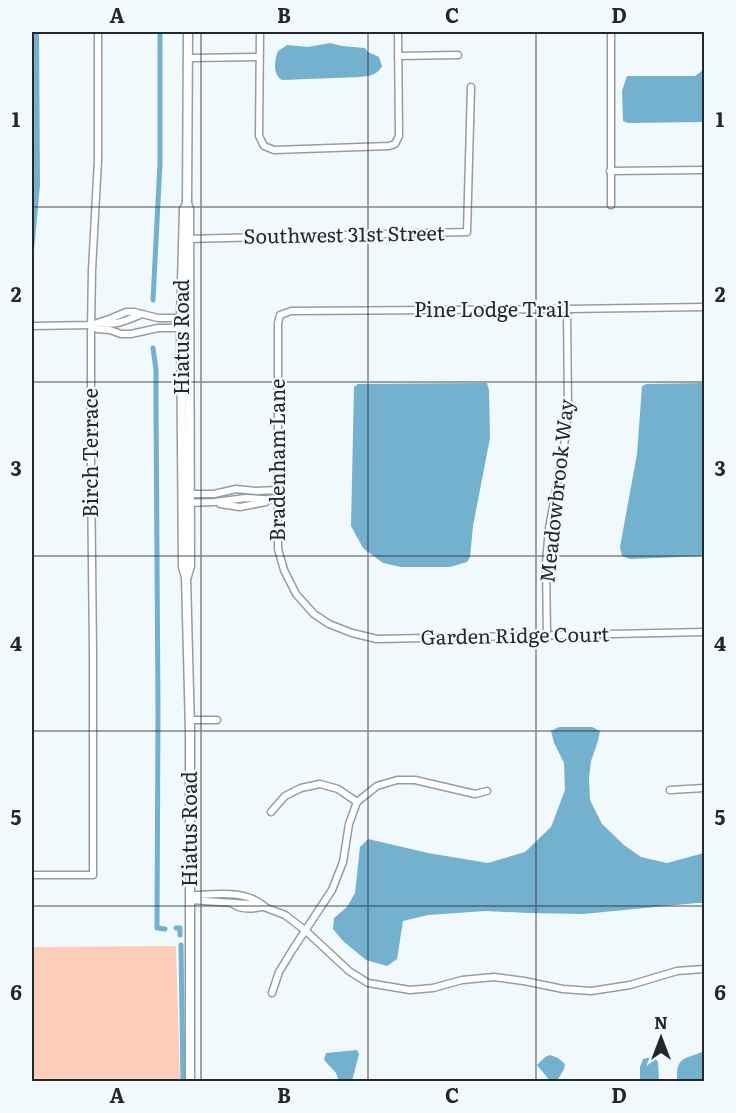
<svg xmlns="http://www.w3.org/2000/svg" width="736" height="1113" viewBox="0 0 736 1113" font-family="Literata,serif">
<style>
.green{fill:#fccdb8}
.water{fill:#73b1ce}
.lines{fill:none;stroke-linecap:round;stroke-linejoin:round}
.canal{stroke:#73b1ce;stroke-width:5}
.street-casing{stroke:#969da1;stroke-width:9}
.secondary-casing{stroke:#969da1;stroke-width:11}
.street{stroke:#fff;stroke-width:6}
.secondary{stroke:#fff;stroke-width:8}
.grid{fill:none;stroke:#25282a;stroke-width:1.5;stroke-opacity:0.55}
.labels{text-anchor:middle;stroke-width:4.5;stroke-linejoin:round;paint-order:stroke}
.street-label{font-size:20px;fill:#25282a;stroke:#f2f9fd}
.neatline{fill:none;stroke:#25282a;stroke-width:2}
.grid-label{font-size:20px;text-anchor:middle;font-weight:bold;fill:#25282a}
</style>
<rect width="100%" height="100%" fill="#f2f9fd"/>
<path class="green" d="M176,946L180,1081H32V947Z"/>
<g class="water">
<path d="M32,32H39L40,185L33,261L32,263Z"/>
<path d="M330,43L342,46L365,48L368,52L379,57L382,66C377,75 370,76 360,77L282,80C273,75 274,61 278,51L287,45L308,47Z"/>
<path d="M703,70H704V122L628,123L623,121L622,91L627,76H695Z"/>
<path d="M487,383L489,390L490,438L473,526L470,557L467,562L450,567H401L383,563L363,548L351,526L354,387L358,384Z"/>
<path d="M704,383V556L630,559L622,556L620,547L637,454L642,386L646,384Z"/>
<path d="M559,727H592L600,731L598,741L591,761L589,778L590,800L602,824L624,845L641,857L667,863L704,853V903H697L583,914L529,913L485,911L428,915L403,921L397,959L387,966L366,960L343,941L333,929L334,918L347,907L355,893L360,847L368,839L428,853L488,863L525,852L551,827L565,790L564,763L554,743L551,731Z"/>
<path d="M357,1050L359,1054L352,1081H339L336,1073L324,1060L326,1053Z"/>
<path d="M704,1051V1081H677C676,1055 685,1060 704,1051Z"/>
<path d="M550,1055L558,1058L565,1064L564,1069L557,1081H550L537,1065L545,1057Z"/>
<path d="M651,1057H654L658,1062L659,1081H640V1067L643,1059Z"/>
</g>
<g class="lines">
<g class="canal">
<path d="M153,300L160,163V32"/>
<path d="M153,348L156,370V406L158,711L157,928L165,929"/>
<path d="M176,928H180V935"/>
<path d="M181,945L183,1082"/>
</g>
<g class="street-casing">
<g id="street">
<path d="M260,32L259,136L264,146L274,150L389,146L395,144L399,136L398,32"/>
<path d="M398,56L458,55"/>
<path d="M189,58L259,57"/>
<path d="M610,171L704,170"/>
<path d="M611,205V32"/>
<path d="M186,239L467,232L471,87"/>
<path d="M704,307L567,309L291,311L280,315L278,323V549L284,570L296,594L314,614L329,624L352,633L377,639L704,632"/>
<path d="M100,323C116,326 128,320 142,314"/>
<path d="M91,325L97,329L110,330L121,334H131L158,328H182"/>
<path d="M32,326L91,325L112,318L126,312H134L158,318H183"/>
<path d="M186,494H214L236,489L256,491L278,490"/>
<path d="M186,503L214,502L246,498L278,500"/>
<path d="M220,504L240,507L266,502"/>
<path d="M547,636L546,563L549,528L564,447L568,410L567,309"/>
<path d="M189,720H217"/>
<path d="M670,790L704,788"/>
<path d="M357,802L377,786L397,780H415L475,794L487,791"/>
<path d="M271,812L285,796L301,788L320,784L338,789L357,802"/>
<path d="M32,875H93V653L91,471V332L92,270L98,160V32"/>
<path d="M190,895C216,895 244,889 264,906"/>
<path d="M190,900L249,904L264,907L285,915L306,931L349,971L368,983L410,990L433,988L462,980L494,977L524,981L563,989L591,991L630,985L677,971L704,969"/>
<path d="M233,904C241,910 252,909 261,907"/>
<path d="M272,993L279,972L293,949L332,890L343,862L349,824L357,802"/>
</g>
</g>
<g class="secondary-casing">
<g id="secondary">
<path d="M187,204L184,209L181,318L183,567L186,577L190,731V1082"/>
<path d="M187,576L190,566L189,209L187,204L188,32"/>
</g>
</g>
<use href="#street" class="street"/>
<use href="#secondary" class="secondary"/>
</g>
<path class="grid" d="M201,32V1082M368,32V1082M536,32V1082M32,207H704M32,382H704M32,556H704M32,731H704M32,906H704"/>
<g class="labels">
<g class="street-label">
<text transform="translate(344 235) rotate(-1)" y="7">Southwest 31st Street</text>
<text x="492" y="317">Pine Lodge Trail</text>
<text transform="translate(182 337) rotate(-90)" y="7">Hiatus Road</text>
<text transform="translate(91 453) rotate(-90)" y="7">Birch Terrace</text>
<text transform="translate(278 460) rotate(-90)" y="7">Bradenham Lane</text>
<text transform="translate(557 491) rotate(-84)" y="7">Meadowbrook Way</text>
<text transform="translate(515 636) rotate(-1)" y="7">Garden Ridge Court</text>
<text transform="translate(190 829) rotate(-90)" y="7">Hiatus Road</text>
</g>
</g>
<rect width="736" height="1113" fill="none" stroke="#f2f9fd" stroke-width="66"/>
<g transform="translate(661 1038)" stroke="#f2f9fd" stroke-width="4.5" paint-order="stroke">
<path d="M0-4.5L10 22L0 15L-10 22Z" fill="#25282a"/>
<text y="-9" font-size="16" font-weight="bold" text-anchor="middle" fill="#25282a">N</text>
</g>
<rect x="33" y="33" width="670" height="1047" class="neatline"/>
<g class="grid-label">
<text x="117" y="23">A</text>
<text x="284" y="23">B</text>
<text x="452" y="23">C</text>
<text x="619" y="23">D</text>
<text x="16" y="127">1</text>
<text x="720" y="127">1</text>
<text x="16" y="302">2</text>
<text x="720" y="302">2</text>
<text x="16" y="476">3</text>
<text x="720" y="476">3</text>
<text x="16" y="651">4</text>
<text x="720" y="651">4</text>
<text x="16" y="825">5</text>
<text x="720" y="825">5</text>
<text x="16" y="1000">6</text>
<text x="720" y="1000">6</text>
<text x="117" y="1103">A</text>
<text x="284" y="1103">B</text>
<text x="452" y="1103">C</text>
<text x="619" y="1103">D</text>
</g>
</svg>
